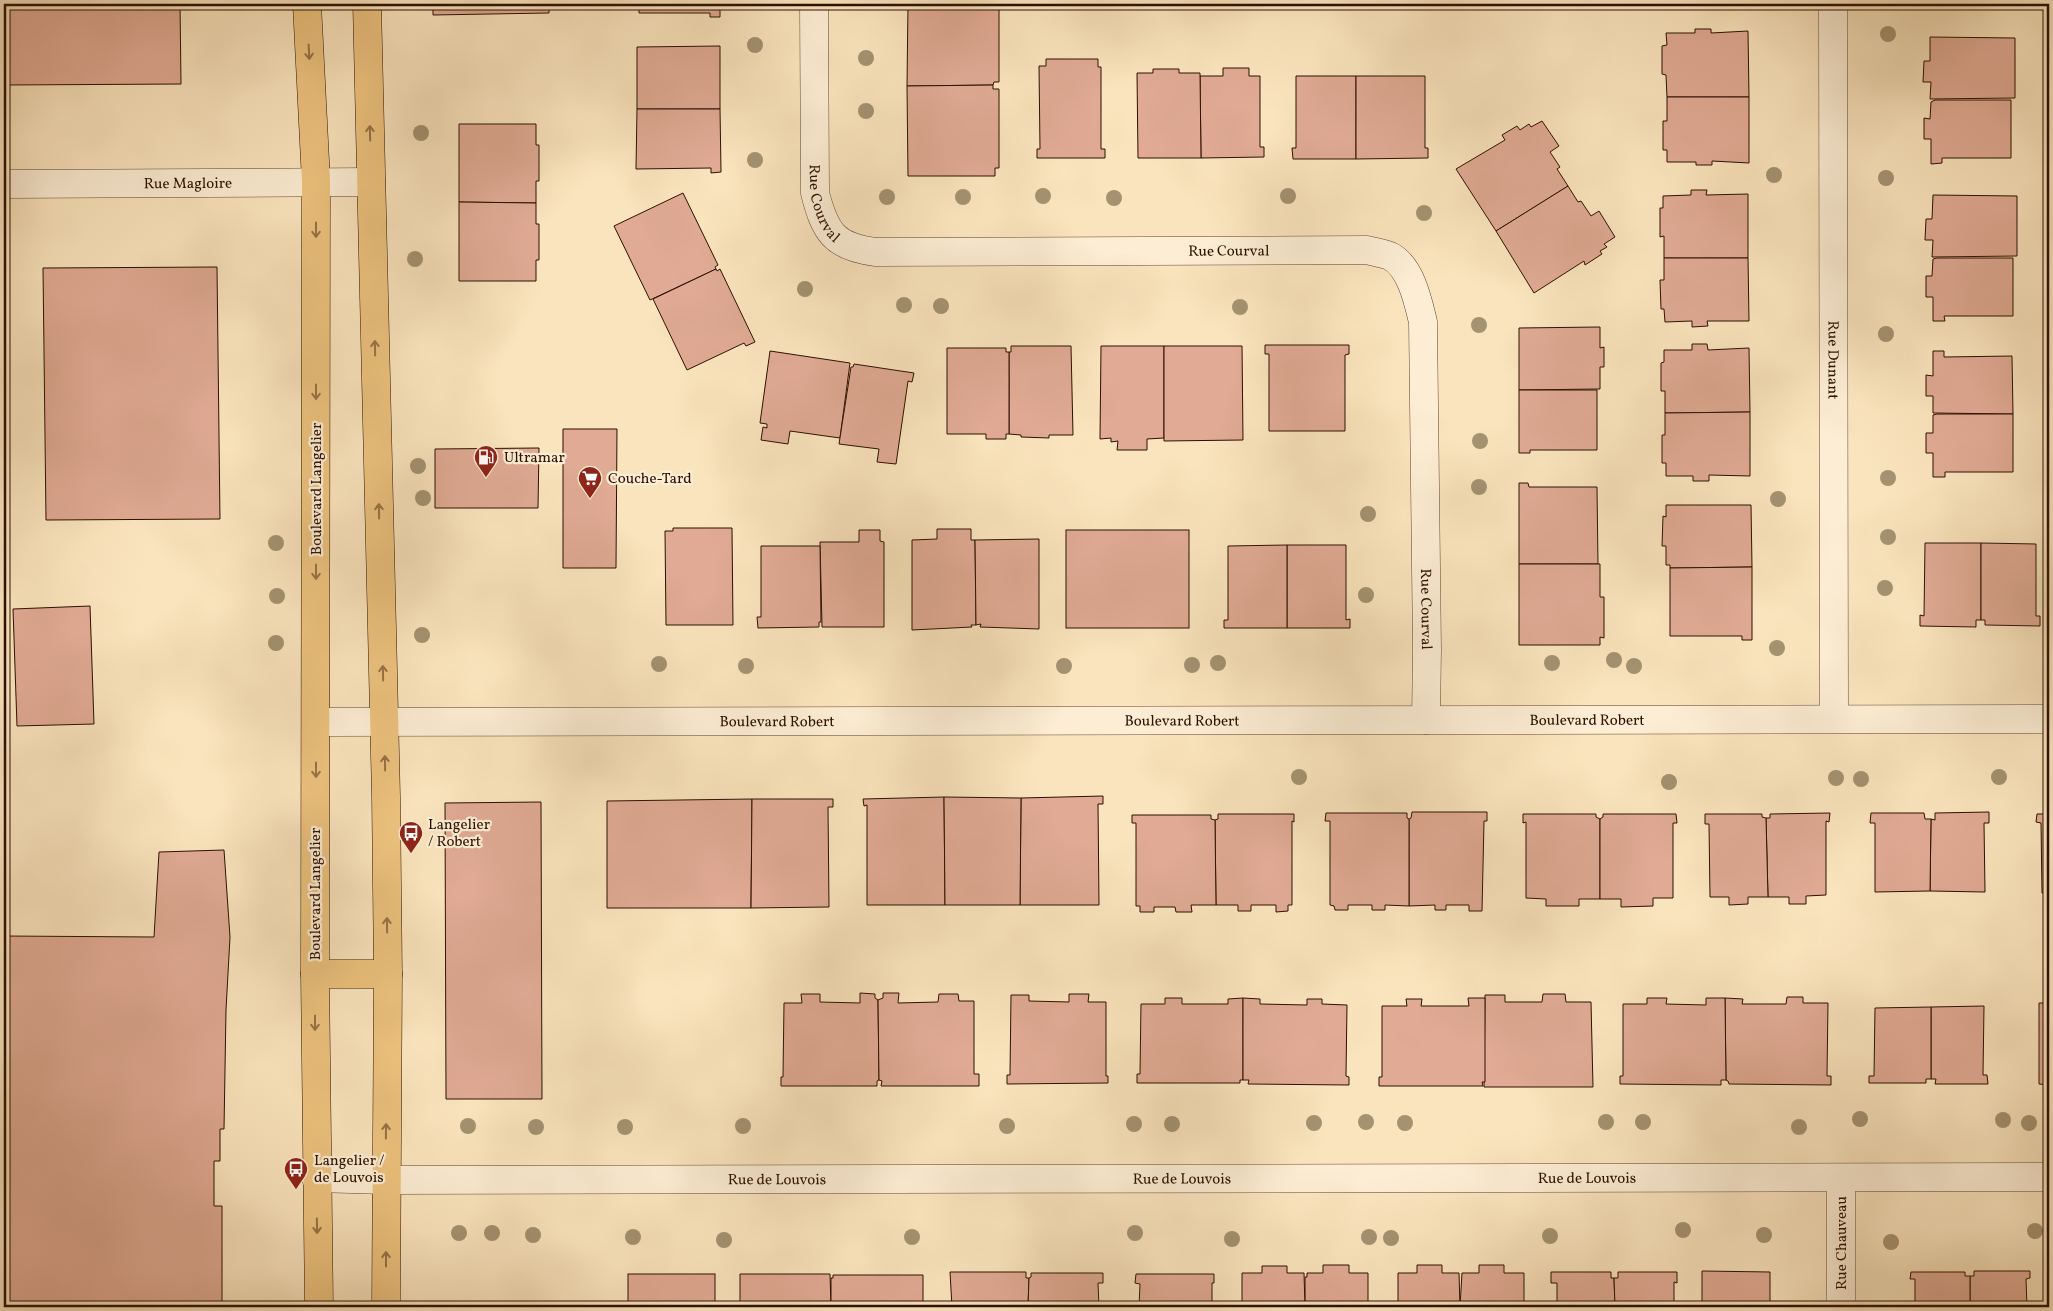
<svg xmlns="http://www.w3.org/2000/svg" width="2053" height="1311" viewBox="0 0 2053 1311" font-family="Vollkorn,serif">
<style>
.building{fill:#e0aa94;stroke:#2c1000}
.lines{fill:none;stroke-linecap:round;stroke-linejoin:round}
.minor-casing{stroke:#60452f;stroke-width:29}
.major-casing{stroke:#2c1000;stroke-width:29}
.minor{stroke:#fcedd4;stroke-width:28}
.major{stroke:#edc27e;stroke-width:28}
.tree{fill:#a49271}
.oneway{stroke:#967245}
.labels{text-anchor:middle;stroke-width:4.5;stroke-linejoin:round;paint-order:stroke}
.street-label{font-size:15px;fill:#2c1000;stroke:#fcedd4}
.poi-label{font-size:15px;fill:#2c1000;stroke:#fcedd4;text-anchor:start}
</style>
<rect width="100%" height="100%" fill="#fae4bd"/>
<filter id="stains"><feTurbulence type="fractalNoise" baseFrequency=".004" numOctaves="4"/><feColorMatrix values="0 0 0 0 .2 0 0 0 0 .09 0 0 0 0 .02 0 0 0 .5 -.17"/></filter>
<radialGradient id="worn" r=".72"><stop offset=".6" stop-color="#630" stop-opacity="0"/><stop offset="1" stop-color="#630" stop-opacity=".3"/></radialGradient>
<g class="building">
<path d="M4,4H180L181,84L4,85Z"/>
<path d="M433,4H549V13L433,15Z"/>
<path d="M639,4H720V17H710V13H639Z"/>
<path d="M908,4H999V82H994L993,85L907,86Z"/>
<path d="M1665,4H1749V5L1665,6Z"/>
<path d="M1695,29H1711V33L1748,31L1749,97H1667L1666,75L1662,74V46L1667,45L1666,33H1695Z"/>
<path d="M1930,37L2015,38V98L1930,99L1931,82H1923L1924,61H1930Z"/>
<path d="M720,46V109H637V47Z"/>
<path d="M1046,59H1098V67H1101V149H1105V158H1037V149H1040L1039,66H1046Z"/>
<path d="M1223,68H1249V76H1260V147H1264V157L1201,158L1200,76H1223Z"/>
<path d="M1153,69H1179V73H1200L1201,158H1138L1137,73H1153Z"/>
<path d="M1296,76H1356V159H1293L1292,148H1296Z"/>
<path d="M1356,76H1425V148H1428V158L1356,159Z"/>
<path d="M993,85V89H999V168H995V176H908L907,86Z"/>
<path d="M1667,97H1749V163L1712,161V165H1696V162H1667V150H1663V121H1667Z"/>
<path d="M1935,100H2011V158H1942V163L1931,164V139H1924V118L1930,119L1931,102Z"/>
<path d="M637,109H720L721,172L711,173V168L636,169Z"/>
<path d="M1542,121L1559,146L1550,152L1560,167L1557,169L1568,186L1496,231L1456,169L1505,140L1502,135L1517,126L1520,130L1529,124L1531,127Z"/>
<path d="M459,124H536V145H539V181H536V203L459,202Z"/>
<path d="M1568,186L1578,202L1581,201L1591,216L1599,211L1615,237L1604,244L1607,247L1600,251L1602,254L1585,265L1584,261L1534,293L1496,231Z"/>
<path d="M1691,190H1707L1706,195L1748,194V258H1664V236L1660,237V208H1663V196L1691,195Z"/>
<path d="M683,193L718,265L715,267L716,269L650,300L614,226Z"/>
<path d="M1933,195L2017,196V256L1932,257L1933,240H1925L1926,219H1932Z"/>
<path d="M459,202L536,203V224H539V260H536V281H459Z"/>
<path d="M1664,258H1748L1749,321H1707L1708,326L1692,327V321L1665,322L1664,309H1661L1660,280H1664Z"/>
<path d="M1937,258H2013V316H1944L1945,321H1933V297H1926V276H1932L1933,259Z"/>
<path d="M217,267L220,519L46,520L43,268Z"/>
<path d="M716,269L717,271L720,269L755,342L746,346L744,343L687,370L653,299Z"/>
<path d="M1600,327V348L1604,347V367H1600V389L1519,390V328Z"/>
<path d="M1692,344H1707L1708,350L1749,348L1750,412L1665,413V391H1661V363L1664,362V350H1692Z"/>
<path d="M1265,345H1349V354L1345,355V431H1269V354H1265Z"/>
<path d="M1011,346H1071L1073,435H1049V438L1021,437V435L1009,434V352H1011Z"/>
<path d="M1101,346H1164V438L1147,439V450H1117L1118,441L1111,442V438L1100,439Z"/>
<path d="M1164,346H1242L1243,440L1164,441Z"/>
<path d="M947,348H1006V352H1009V434H1006V439H986V434H947Z"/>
<path d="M770,351L850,363L840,438L790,431L788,444L761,440L763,427L767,428V424L760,423Z"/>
<path d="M1933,351H1944V357L2012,356L2013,414L1933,413V396H1926V375L1933,376Z"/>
<path d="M854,364L914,373L912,382L908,381L896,464L877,462L879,449L839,444L851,367H853Z"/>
<path d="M1519,390H1597V450H1530V453H1519Z"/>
<path d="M1750,412V476L1709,475V481H1693V476H1666V463H1662V435H1665V413Z"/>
<path d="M1937,414H2013V472H1945V477H1933V453H1926V433H1933V415Z"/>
<path d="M563,429H617L616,568H563Z"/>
<path d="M539,448L538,508H435V449Z"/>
<path d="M1519,483H1528L1529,487H1597L1598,564H1519Z"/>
<path d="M1666,505H1751L1752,567L1670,568V565H1666V546H1662L1663,516L1666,517Z"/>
<path d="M673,528H732L733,625H666L665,531H673Z"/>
<path d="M937,529H971V540H975L976,625H971L972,627L912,630V540L937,539Z"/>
<path d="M859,530H880V541L884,542V627H822L820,542H859Z"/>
<rect x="1066" y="530" width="123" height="98"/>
<path d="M1039,539V629L980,627L981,624L976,625L975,540Z"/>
<path d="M1925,543H1981V620H1976V627L1920,626V615L1924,616Z"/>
<path d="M1981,543L2036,544V616H2040V626L1985,625V620H1981Z"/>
<path d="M1287,545H1346V620L1350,619V628H1287Z"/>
<path d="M1287,545V628H1224V620H1228V546Z"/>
<path d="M761,546H820L821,622H819V627L758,628L757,617H761Z"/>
<path d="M1519,564H1600V597H1604V638L1600,637V645H1519Z"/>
<path d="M1752,567V640H1742V636H1670V568Z"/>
<path d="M90,606L94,724L17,726L13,609Z"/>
<path d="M1103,796V804H1098L1099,905H1020L1021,798Z"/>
<path d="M944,797L945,905H867V805L864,806L863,799Z"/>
<path d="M944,797L1021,798L1020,905H945Z"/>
<path d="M752,799L751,908H607V801Z"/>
<path d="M752,799H833V807H828L829,907L751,908Z"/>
<path d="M541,802L542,1099H446L445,803Z"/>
<path d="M1412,812H1487V821H1484L1482,911H1469V905H1446V910H1435V905L1409,906V819L1411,818Z"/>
<path d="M1989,812V823H1984L1985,892L1930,891L1931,819L1935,820V813Z"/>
<path d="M1326,813H1407V818L1409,819V906L1385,905V910H1372V905H1348V910H1335L1334,906L1330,905V821H1325Z"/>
<path d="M1830,813L1829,822L1826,821V895L1806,896V904H1789V897H1768L1766,818H1770V814Z"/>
<path d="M1871,813H1924L1925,819H1931L1930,891L1875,892V823H1870Z"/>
<path d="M1218,814H1294V822L1292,821V905H1288V911L1276,912V905H1251V911H1238V905H1216L1215,820L1218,819Z"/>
<path d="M1523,814H1596V817L1600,819V899H1579V906H1546V899L1526,898V822L1523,823Z"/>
<path d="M1603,814H1676L1677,823H1673V898H1653V906L1621,907V899H1600V819L1603,817Z"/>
<path d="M1705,814H1762V817L1766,818L1768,897H1748V904L1729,905V897H1710L1709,824H1705Z"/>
<path d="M2037,814H2049V893H2042L2041,823L2036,822Z"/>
<path d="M1132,815H1211V819L1215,820L1216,905H1191L1192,912H1176L1175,907H1154V912H1140V906H1136V823H1132Z"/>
<path d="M224,850L230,937L226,1010L224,1129H220V1161H214V1206H222V1302H4V936L154,937L159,852Z"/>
<path d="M860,993L875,994V998L878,1000L879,1080L877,1081V1086H781V1077H783L784,1003H802L801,994H820V1002L860,1003Z"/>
<path d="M883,993H899L898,1003L938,1002L939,994H958L959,1001H974V1074H979V1086H881L882,1081L879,1080L878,1000L883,998Z"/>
<path d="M1069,994H1089L1088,1002H1106V1076H1108V1083L1007,1084V1075H1010L1011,995H1029V1001L1069,1002Z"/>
<path d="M1543,994H1565L1566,1002H1591L1593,1087H1484L1485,995H1505V1002H1542Z"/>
<path d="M1787,997H1803V1003H1828L1827,1076H1831V1085L1729,1084L1728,1081L1726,1080L1725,998L1743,999L1742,1004H1786Z"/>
<path d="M1165,998H1182V1004H1228V999L1243,998V1080H1240V1083H1137V1074H1140L1141,1004H1165Z"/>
<path d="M1243,998L1260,999V1004L1307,1005V999H1322V1004L1347,1005L1346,1076L1349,1077V1085L1248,1084L1249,1080H1243Z"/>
<path d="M1468,998H1485V1082H1482L1483,1086H1379V1077H1382V1006H1407L1406,999H1422L1421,1006H1469Z"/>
<path d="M1647,998H1667L1666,1004L1706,1005V998H1725L1726,1080H1721V1085L1620,1084V1076H1623V1004H1647Z"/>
<path d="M2039,1003H2049V1085L2039,1084Z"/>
<path d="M1984,1006L1983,1075H1987L1988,1084H1935L1936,1079H1931V1007Z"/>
<path d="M1931,1007V1079H1926V1083H1869V1076H1874L1875,1008Z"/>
<path d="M1323,1265H1349V1273H1368V1307H1305V1277H1307V1273H1323Z"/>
<path d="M1417,1265H1442V1273H1459L1460,1307H1398V1273H1417Z"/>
<path d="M1479,1265H1504V1273H1524V1307H1460L1462,1273H1479Z"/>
<path d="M1262,1266H1287V1273H1304L1305,1307H1242V1273H1262Z"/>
<path d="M1702,1271L1770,1272V1307H1702Z"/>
<path d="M1974,1271H2030V1278L2026,1279L2027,1307H1970V1276H1974Z"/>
<path d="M950,1272H1026V1278H1029L1028,1307H952Z"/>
<path d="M1551,1272H1611V1278H1614L1615,1307H1557V1283H1551Z"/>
<path d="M1618,1272H1677V1283L1674,1282V1307H1615L1614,1278H1618Z"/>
<path d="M1911,1272H1965V1276H1970V1307H1915V1279H1910Z"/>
<path d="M1031,1273H1103V1283H1098L1099,1307H1028L1029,1278L1031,1277Z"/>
<rect x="628" y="1274" width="87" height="33"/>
<path d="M740,1274H830L831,1307H740Z"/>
<path d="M1136,1274H1214V1283H1212V1307H1139L1140,1284L1135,1283Z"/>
<path d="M833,1275H923V1307H831V1278H833Z"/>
</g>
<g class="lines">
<g class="minor-casing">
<g id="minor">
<path id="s1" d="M814,4L815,193C825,232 834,247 876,252L1367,250C1374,252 1383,253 1390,256C1411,267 1418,301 1423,322L1427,649L1426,720"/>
<path id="s2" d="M1833,4L1834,718"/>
<path id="s3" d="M4,184L371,182"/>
<path id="s4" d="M316,722L2049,719"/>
<path id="s5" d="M316,1178L386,1180L2049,1177"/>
<path d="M1841,1178V1307"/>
</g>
</g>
<g class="major-casing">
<g id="major">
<path d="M307,4L316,181L315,974L319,1307"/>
<path d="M367,4L386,796L388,974L386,1307"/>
<path d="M315,974H388"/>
</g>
</g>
<use href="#minor" class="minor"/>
<use href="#major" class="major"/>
</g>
<g class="tree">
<circle cx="1888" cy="34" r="8"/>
<circle cx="755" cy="45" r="8"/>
<circle cx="866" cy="58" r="8"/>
<circle cx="866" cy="111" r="8"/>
<circle cx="421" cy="133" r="8"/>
<circle cx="755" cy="160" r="8"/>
<circle cx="1774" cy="175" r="8"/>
<circle cx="1886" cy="178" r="8"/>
<circle cx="1043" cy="196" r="8"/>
<circle cx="1288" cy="196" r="8"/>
<circle cx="887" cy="197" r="8"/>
<circle cx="963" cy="197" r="8"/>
<circle cx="1114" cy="198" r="8"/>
<circle cx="1424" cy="213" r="8"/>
<circle cx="415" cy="259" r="8"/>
<circle cx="805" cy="289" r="8"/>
<circle cx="904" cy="305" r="8"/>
<circle cx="941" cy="306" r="8"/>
<circle cx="1240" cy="307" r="8"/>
<circle cx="1479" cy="325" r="8"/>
<circle cx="1886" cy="334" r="8"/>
<circle cx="1480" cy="441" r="8"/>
<circle cx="418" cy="466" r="8"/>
<circle cx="1888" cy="478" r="8"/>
<circle cx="1479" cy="487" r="8"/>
<circle cx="423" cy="498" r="8"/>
<circle cx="1778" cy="499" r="8"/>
<circle cx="1368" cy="514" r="8"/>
<circle cx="1888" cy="537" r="8"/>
<circle cx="276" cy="543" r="8"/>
<circle cx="1885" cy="588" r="8"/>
<circle cx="1366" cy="595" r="8"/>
<circle cx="277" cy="596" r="8"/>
<circle cx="422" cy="635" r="8"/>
<circle cx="276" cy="643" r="8"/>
<circle cx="1777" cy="648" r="8"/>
<circle cx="1614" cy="660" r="8"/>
<circle cx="1218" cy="663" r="8"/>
<circle cx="1552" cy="663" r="8"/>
<circle cx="659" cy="664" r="8"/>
<circle cx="1192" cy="665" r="8"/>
<circle cx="746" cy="666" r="8"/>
<circle cx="1064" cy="666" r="8"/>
<circle cx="1634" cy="666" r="8"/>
<circle cx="1299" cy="777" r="8"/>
<circle cx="1999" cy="777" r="8"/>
<circle cx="1836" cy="778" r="8"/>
<circle cx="1861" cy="779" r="8"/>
<circle cx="1669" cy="782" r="8"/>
<circle cx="1860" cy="1119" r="8"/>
<circle cx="2003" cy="1120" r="8"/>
<circle cx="1366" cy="1122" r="8"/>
<circle cx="1606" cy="1122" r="8"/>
<circle cx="1643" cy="1122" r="8"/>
<circle cx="1314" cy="1123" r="8"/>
<circle cx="1405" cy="1123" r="8"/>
<circle cx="2029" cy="1123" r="8"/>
<circle cx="1134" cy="1124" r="8"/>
<circle cx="1172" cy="1124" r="8"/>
<circle cx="468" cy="1126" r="8"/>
<circle cx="743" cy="1126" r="8"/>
<circle cx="1007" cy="1126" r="8"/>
<circle cx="536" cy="1127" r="8"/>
<circle cx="625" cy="1127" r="8"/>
<circle cx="1799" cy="1127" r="8"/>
<circle cx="1683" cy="1230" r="8"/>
<circle cx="2035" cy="1231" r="8"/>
<circle cx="459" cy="1233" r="8"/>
<circle cx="492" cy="1233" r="8"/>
<circle cx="1135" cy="1233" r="8"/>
<circle cx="533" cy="1235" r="8"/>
<circle cx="1764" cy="1235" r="8"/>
<circle cx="1550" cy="1236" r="8"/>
<circle cx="633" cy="1237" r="8"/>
<circle cx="912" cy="1237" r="8"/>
<circle cx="1369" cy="1237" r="8"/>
<circle cx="1391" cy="1238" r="8"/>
<circle cx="1232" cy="1239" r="8"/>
<circle cx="724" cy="1240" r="8"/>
<circle cx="1891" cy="1242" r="8"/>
</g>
<defs><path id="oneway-shaft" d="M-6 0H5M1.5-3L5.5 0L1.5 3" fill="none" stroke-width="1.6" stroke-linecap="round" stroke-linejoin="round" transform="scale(1.25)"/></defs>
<g class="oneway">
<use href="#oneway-shaft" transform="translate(309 52) rotate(87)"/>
<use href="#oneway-shaft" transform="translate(370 133) rotate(-91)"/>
<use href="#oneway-shaft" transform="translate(316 230) rotate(90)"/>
<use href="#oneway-shaft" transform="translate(375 348) rotate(-91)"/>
<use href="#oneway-shaft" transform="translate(316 392) rotate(90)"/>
<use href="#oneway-shaft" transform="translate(379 511) rotate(-91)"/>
<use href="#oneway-shaft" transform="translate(316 572) rotate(90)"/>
<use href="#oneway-shaft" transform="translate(383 673) rotate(-91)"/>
<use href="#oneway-shaft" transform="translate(385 763) rotate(-91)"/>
<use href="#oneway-shaft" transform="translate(316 770) rotate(90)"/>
<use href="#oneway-shaft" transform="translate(387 925) rotate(-91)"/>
<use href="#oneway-shaft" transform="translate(315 1023) rotate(90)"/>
<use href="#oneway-shaft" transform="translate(386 1131) rotate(-89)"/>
<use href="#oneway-shaft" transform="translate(317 1226) rotate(89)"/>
<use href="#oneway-shaft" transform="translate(386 1259) rotate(-90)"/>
</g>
<defs>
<g id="fuel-pin" transform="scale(1.25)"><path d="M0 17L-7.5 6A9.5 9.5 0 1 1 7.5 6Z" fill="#8f2418" stroke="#fcedd4"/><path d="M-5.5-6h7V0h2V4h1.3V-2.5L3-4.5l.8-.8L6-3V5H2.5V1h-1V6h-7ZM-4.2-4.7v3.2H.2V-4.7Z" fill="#fff"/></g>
<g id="supermarket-pin" transform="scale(1.25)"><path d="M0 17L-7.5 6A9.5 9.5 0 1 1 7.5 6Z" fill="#8f2418" stroke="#fcedd4"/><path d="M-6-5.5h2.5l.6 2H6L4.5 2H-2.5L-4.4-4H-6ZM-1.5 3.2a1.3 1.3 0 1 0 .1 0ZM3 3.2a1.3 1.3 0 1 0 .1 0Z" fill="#fff"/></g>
<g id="bus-pin" transform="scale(1.25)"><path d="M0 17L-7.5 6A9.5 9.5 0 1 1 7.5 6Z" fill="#8f2418" stroke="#fcedd4"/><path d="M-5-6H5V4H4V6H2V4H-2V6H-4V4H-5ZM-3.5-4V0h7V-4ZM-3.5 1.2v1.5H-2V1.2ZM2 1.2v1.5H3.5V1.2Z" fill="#fff"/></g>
</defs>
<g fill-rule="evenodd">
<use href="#fuel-pin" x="486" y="457"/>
<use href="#supermarket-pin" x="590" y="478"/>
<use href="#bus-pin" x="411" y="833"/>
<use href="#bus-pin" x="296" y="1169"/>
</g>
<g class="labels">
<g class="street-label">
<text dy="5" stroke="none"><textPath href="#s3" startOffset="184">Rue Magloire</textPath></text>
<text dy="5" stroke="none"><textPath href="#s1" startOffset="201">Rue Courval</textPath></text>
<text dy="5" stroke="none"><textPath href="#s1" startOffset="635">Rue Courval</textPath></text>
<text dy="5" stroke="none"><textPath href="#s2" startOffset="356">Rue Dunant</textPath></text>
<text transform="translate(316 489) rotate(-90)" y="5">Boulevard Langelier</text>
<text dy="5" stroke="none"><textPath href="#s1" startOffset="1160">Rue Courval</textPath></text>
<text dy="5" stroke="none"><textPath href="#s4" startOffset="1271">Boulevard Robert</textPath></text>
<text dy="5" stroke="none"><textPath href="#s4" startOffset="461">Boulevard Robert</textPath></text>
<text dy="5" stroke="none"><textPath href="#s4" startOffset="866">Boulevard Robert</textPath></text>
<text transform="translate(315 894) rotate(-90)" y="5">Boulevard Langelier</text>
<text dy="5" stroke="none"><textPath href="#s5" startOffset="1271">Rue de Louvois</textPath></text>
<text dy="5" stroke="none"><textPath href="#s5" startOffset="461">Rue de Louvois</textPath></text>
<text dy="5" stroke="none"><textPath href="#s5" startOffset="866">Rue de Louvois</textPath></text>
<text transform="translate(1841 1243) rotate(-90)" y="5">Rue Chauveau</text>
</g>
<g class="poi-label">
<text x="504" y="462">Ultramar</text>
<text x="608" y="483">Couche-Tard</text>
<text x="428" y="829">Langelier<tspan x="428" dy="17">/ Robert</tspan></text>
<text x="314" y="1165">Langelier /<tspan x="314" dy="17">de Louvois</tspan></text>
</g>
</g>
<rect width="2053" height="1311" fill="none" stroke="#fae4bd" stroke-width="20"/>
<rect x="5" y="5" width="2043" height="1301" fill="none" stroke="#2c1000" stroke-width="2.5"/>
<rect x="10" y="10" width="2033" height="1291" fill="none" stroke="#2c1000"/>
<rect width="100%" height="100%" filter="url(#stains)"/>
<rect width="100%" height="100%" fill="url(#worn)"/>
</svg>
